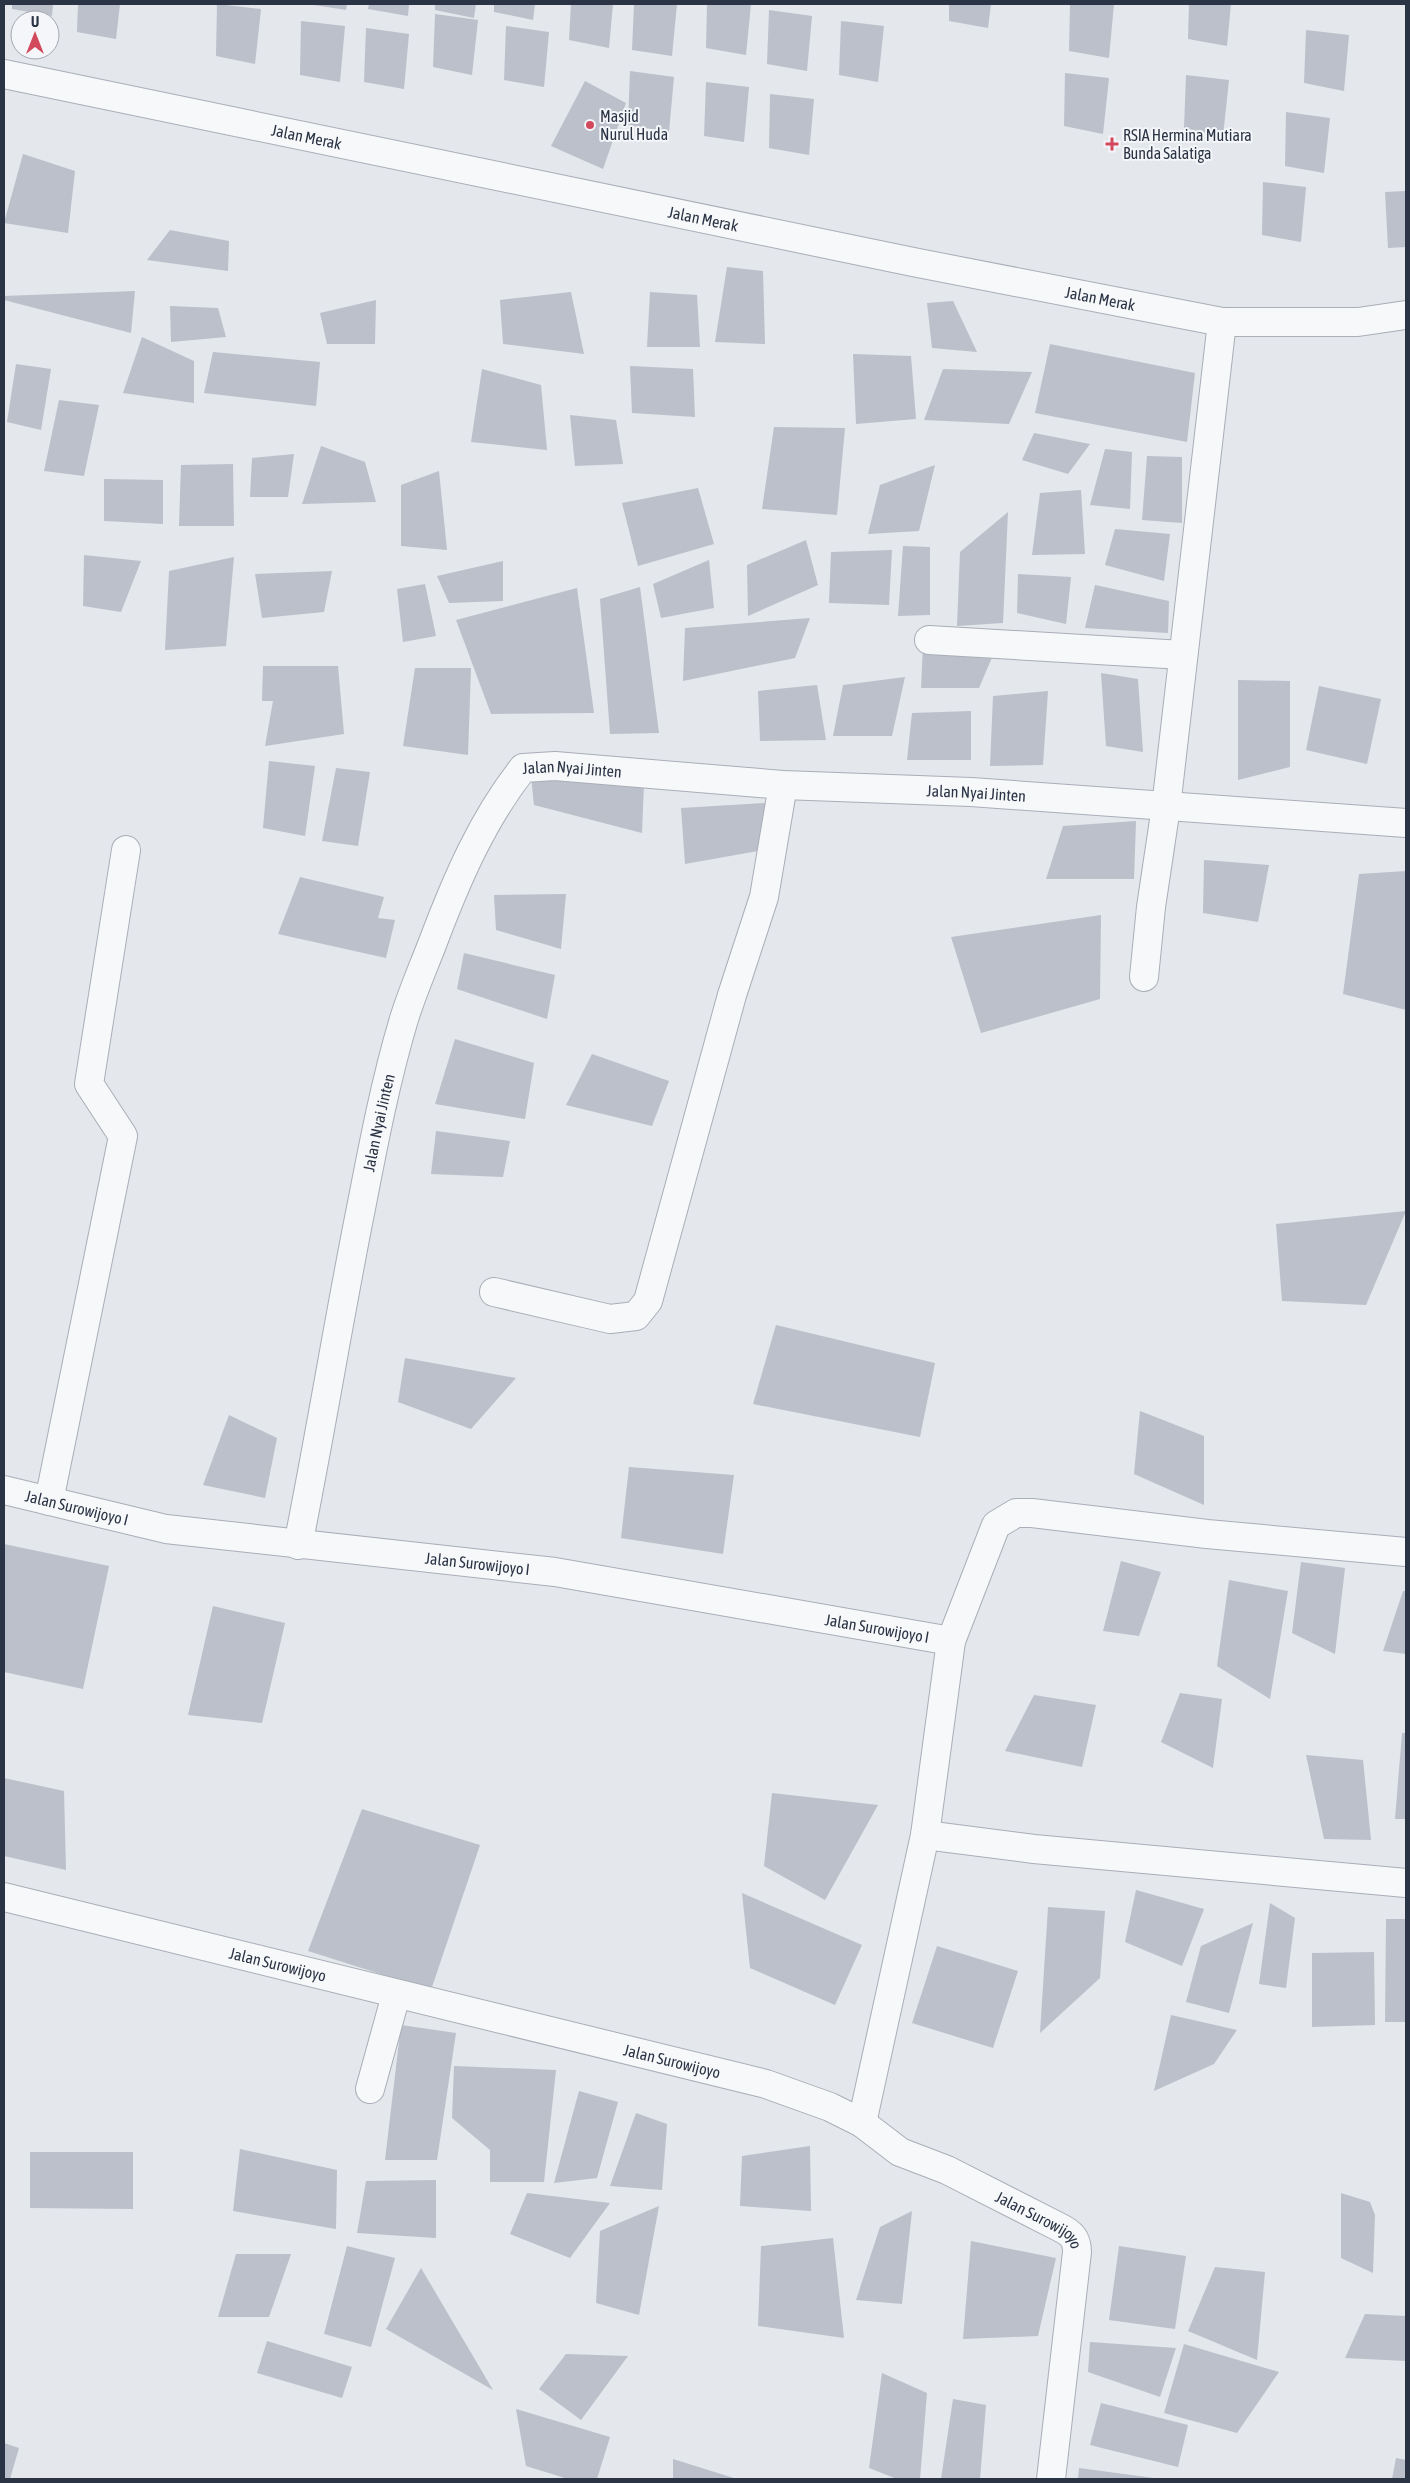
<svg xmlns="http://www.w3.org/2000/svg" width="1410" height="2483" viewBox="0 0 1410 2483" font-family="'Asap Condensed',sans-serif">
<style>
.building{fill:#bbc0ca}
.lines{fill:none;stroke-linecap:round;stroke-linejoin:round}
.street-casing{stroke:#a9aeb7;stroke-width:30}
.street{stroke:#f7f8fa;stroke-width:28}
.poi-dot{fill:#d1495b;stroke:#f4f6f9;stroke-width:2}
.labels{text-anchor:middle;stroke-width:4;stroke-linejoin:round;paint-order:stroke}
.poi-label{font-size:16px;fill:#2b3445;stroke:#f4f6f9;text-anchor:start}
.street-label{font-size:16px;fill:#2b3445;stroke:#f4f6f9}
</style>
<rect width="100%" height="100%" fill="#e4e7ec"/>
<g class="building">
<path d="M12,4H53L52,16L12,9Z"/>
<path d="M78,4H120L116,39L77,32Z"/>
<path d="M217,4L261,9L255,64L216,56Z"/>
<path d="M315,4H347L346,10L314,5Z"/>
<path d="M369,4H409L408,16L368,9Z"/>
<path d="M435,4H476L474,18L435,10Z"/>
<path d="M494,4H535L533,20L494,12Z"/>
<path d="M571,4H613L609,48L569,40Z"/>
<path d="M634,4H677L672,56L632,50Z"/>
<path d="M707,4H751L746,55L706,48Z"/>
<path d="M949,4H991L988,28L949,21Z"/>
<path d="M1070,4H1114L1109,58L1069,51Z"/>
<path d="M1189,4H1231L1227,46L1188,39Z"/>
<path d="M769,10L812,16L807,71L767,64Z"/>
<path d="M435,14L478,20L472,75L433,67Z"/>
<path d="M301,21L345,26L340,82L300,75Z"/>
<path d="M841,21L884,26L878,82L839,75Z"/>
<path d="M506,26L549,32L544,87L504,80Z"/>
<path d="M366,28L409,34L404,89L364,82Z"/>
<path d="M1306,30L1349,35L1344,91L1304,83Z"/>
<path d="M630,71L674,77L669,132L628,125Z"/>
<path d="M1065,73L1109,78L1103,134L1064,126Z"/>
<path d="M1186,75L1229,80L1223,136L1184,128Z"/>
<path d="M585,81L626,103L603,169L551,146Z"/>
<path d="M706,82L749,87L744,142L704,136Z"/>
<path d="M770,94L814,99L809,155L769,148Z"/>
<path d="M1286,112L1330,118L1324,173L1285,166Z"/>
<path d="M23,154L75,171L68,233L4,223Z"/>
<path d="M1263,182L1306,187L1301,242L1262,235Z"/>
<path d="M1406,191V247L1388,248L1385,192Z"/>
<path d="M170,230L229,241L228,271L147,260Z"/>
<path d="M727,267L763,271L765,344L715,342Z"/>
<path d="M135,291L131,333L4,300V296Z"/>
<path d="M571,292L584,354L503,344L500,300Z"/>
<path d="M650,292L697,295L700,347H647Z"/>
<path d="M376,300L375,344H327L320,313Z"/>
<path d="M953,301L977,352L932,348L927,303Z"/>
<path d="M170,306L218,308L226,337L171,342Z"/>
<path d="M142,337L194,361V403L123,393Z"/>
<path d="M1050,344L1195,373L1187,442L1035,413Z"/>
<path d="M213,352L320,362L316,406L204,393Z"/>
<path d="M853,354L911,356L916,419L856,424Z"/>
<path d="M16,364L51,369L41,430L7,422Z"/>
<path d="M630,366L693,369L695,417L632,413Z"/>
<path d="M482,369L541,385L547,450L471,442Z"/>
<path d="M943,369L1032,372L1009,424L924,420Z"/>
<path d="M59,400L99,405L84,476L44,471Z"/>
<path d="M570,415L616,420L623,464L575,466Z"/>
<path d="M774,427L845,428L837,515L762,509Z"/>
<path d="M1034,433L1090,444L1068,474L1022,460Z"/>
<path d="M321,446L365,462L376,502L302,504Z"/>
<path d="M1105,449L1132,452L1130,509L1090,505Z"/>
<path d="M294,454L288,497H250L252,458Z"/>
<path d="M1147,456L1182,457V523L1142,520Z"/>
<path d="M233,464L234,526H179L181,465Z"/>
<path d="M935,465L919,531L868,534L880,485Z"/>
<path d="M439,471L447,550L401,546V485Z"/>
<path d="M104,479L163,480V524L104,521Z"/>
<path d="M698,488L714,544L638,566L622,503Z"/>
<path d="M1081,490L1085,554L1032,555L1040,493Z"/>
<path d="M1008,512L1003,623L957,626L960,552Z"/>
<path d="M1115,529L1170,534L1164,581L1105,565Z"/>
<path d="M806,540L818,585L748,616L747,565Z"/>
<path d="M903,546L930,547V615L898,616Z"/>
<path d="M892,550L889,605L829,603L831,552Z"/>
<path d="M84,555L141,561L121,612L83,606Z"/>
<path d="M234,557L226,646L165,650L169,571Z"/>
<path d="M709,560L714,608L661,618L653,584Z"/>
<path d="M503,561V601L449,603L437,576Z"/>
<path d="M332,571L324,612L262,618L255,574Z"/>
<path d="M1018,574L1071,577L1066,624L1017,613Z"/>
<path d="M425,584L436,636L403,642L397,589Z"/>
<path d="M1095,585L1169,601L1168,633L1085,628Z"/>
<path d="M640,587L659,733L610,734L600,599Z"/>
<path d="M577,588L594,713L491,714L456,620Z"/>
<path d="M810,618L795,658L683,681L685,628Z"/>
<path d="M923,646L996,648L979,688H921Z"/>
<path d="M263,666H338L344,734L265,746L273,701H262Z"/>
<path d="M415,668H471L468,755L403,746Z"/>
<path d="M1101,673L1138,679L1143,752L1106,746Z"/>
<path d="M905,677L892,736H833L843,685Z"/>
<path d="M1238,680L1290,681V767L1238,780Z"/>
<path d="M817,685L826,740L760,741L758,691Z"/>
<path d="M1319,686L1381,699L1367,764L1306,750Z"/>
<path d="M1048,691L1043,765L990,766L993,696Z"/>
<path d="M971,711V760H907L912,713Z"/>
<path d="M269,761L315,766L305,836L263,828Z"/>
<path d="M336,768L370,772L358,846L322,841Z"/>
<path d="M531,776L644,783L642,833L534,805Z"/>
<path d="M766,803L758,851L685,864L681,808Z"/>
<path d="M1136,821L1134,879H1046L1063,826Z"/>
<path d="M1204,860L1269,865L1258,922L1203,913Z"/>
<path d="M1406,871V1010L1343,994L1359,874Z"/>
<path d="M300,877L384,897L378,918L395,920L386,958L278,934Z"/>
<path d="M566,894L561,949L496,930L494,895Z"/>
<path d="M1101,915L1100,999L981,1033L951,937Z"/>
<path d="M464,953L555,975L547,1019L457,989Z"/>
<path d="M455,1039L534,1063L525,1119L435,1104Z"/>
<path d="M592,1054L669,1081L652,1126L566,1105Z"/>
<path d="M436,1131L510,1141L503,1177L431,1174Z"/>
<path d="M1406,1211L1366,1305L1282,1301L1276,1224Z"/>
<path d="M776,1325L935,1363L920,1437L753,1404Z"/>
<path d="M405,1358L516,1378L471,1429L398,1402Z"/>
<path d="M1140,1411L1204,1436V1505L1134,1474Z"/>
<path d="M229,1415L277,1438L265,1498L203,1485Z"/>
<path d="M629,1467L734,1475L723,1554L621,1538Z"/>
<path d="M4,1544L109,1566L83,1689L4,1672Z"/>
<path d="M1121,1561L1161,1572L1139,1636L1103,1631Z"/>
<path d="M1301,1562L1345,1568L1335,1654L1292,1633Z"/>
<path d="M1229,1580L1288,1591L1270,1699L1217,1666Z"/>
<path d="M1403,1591H1406V1654L1383,1651Z"/>
<path d="M213,1606L285,1623L262,1723L188,1715Z"/>
<path d="M1180,1693L1222,1699L1213,1768L1161,1742Z"/>
<path d="M1034,1695L1096,1705L1082,1767L1005,1751Z"/>
<path d="M1402,1733H1406V1819H1395Z"/>
<path d="M1306,1755L1363,1760L1371,1840L1324,1839Z"/>
<path d="M4,1778L64,1791L66,1870L4,1856Z"/>
<path d="M772,1793L878,1805L825,1900L764,1866Z"/>
<path d="M362,1809L480,1845L431,1990L308,1951Z"/>
<path d="M1136,1890L1204,1909L1182,1966L1125,1942Z"/>
<path d="M742,1893L862,1945L835,2005L750,1968Z"/>
<path d="M1270,1903L1295,1918L1286,1988L1259,1984Z"/>
<path d="M1048,1907L1105,1911L1100,1978L1040,2033Z"/>
<path d="M1386,1919H1406V2022H1385Z"/>
<path d="M1253,1923L1229,2013L1186,2002L1201,1946Z"/>
<path d="M937,1946L1018,1971L993,2048L912,2023Z"/>
<path d="M1374,1952L1375,2025L1312,2027V1953Z"/>
<path d="M1171,2015L1237,2030L1214,2064L1154,2091Z"/>
<path d="M401,2025L456,2033L437,2160H385Z"/>
<path d="M454,2066L556,2070L544,2182H490V2150L452,2118Z"/>
<path d="M579,2091L618,2102L597,2178L554,2183Z"/>
<path d="M636,2113L667,2124L662,2190L610,2186Z"/>
<path d="M810,2146L811,2211L740,2206L742,2156Z"/>
<path d="M240,2149L337,2170L336,2229L233,2211Z"/>
<path d="M30,2152H133V2209L30,2208Z"/>
<path d="M436,2180V2238L357,2233L366,2181Z"/>
<path d="M527,2193L610,2203L570,2258L510,2234Z"/>
<path d="M1341,2193L1370,2202L1375,2215L1373,2273L1341,2258Z"/>
<path d="M659,2206L639,2315L596,2303L600,2231Z"/>
<path d="M912,2211L902,2304L856,2300L880,2227Z"/>
<path d="M833,2238L844,2338L758,2326L761,2246Z"/>
<path d="M971,2241L1056,2258L1038,2336L963,2339Z"/>
<path d="M347,2246L395,2258L371,2347L324,2334Z"/>
<path d="M1119,2246L1186,2256L1175,2329L1109,2320Z"/>
<path d="M236,2254H291L269,2317H218Z"/>
<path d="M1215,2267L1265,2272L1257,2360L1188,2331Z"/>
<path d="M421,2268L493,2390L386,2329Z"/>
<path d="M1365,2314L1406,2316V2361L1345,2358Z"/>
<path d="M267,2341L352,2367L342,2398L257,2373Z"/>
<path d="M1090,2342L1176,2348L1160,2397L1088,2372Z"/>
<path d="M1184,2344L1279,2372L1237,2433L1164,2413Z"/>
<path d="M566,2354L628,2356L581,2420L539,2389Z"/>
<path d="M882,2373L927,2393L920,2479H897L869,2468Z"/>
<path d="M953,2399L986,2405L980,2479H941Z"/>
<path d="M1101,2403L1188,2425L1178,2467L1090,2445Z"/>
<path d="M516,2409L610,2437L597,2479H568L526,2466Z"/>
<path d="M4,2443L19,2448L10,2479H4Z"/>
<path d="M1396,2458L1406,2460V2479H1392Z"/>
<path d="M673,2459L737,2479H673Z"/>
<path d="M1079,2468L1154,2478V2479H1078Z"/>
</g>
<g class="lines">
<g class="street-casing">
<g id="street">
<path id="s1" d="M4,74L913,262L1222,322H1358L1406,315"/>
<path d="M929,640L1183,655"/>
<path d="M1144,977L1151,907L1166,807L1222,322"/>
<path d="M494,1292L610,1319L636,1316L648,1301L732,995L764,897L783,785"/>
<path id="s2" d="M4,1490L166,1529L555,1572L951,1641"/>
<path d="M49,1501L123,1136L89,1084L126,850"/>
<path id="s3" d="M298,1545C321,1431 339,1317 362,1203C374,1141 386,1079 404,1019C412,993 423,968 433,942C456,881 482,820 523,768L555,766L783,785L971,792L1406,823"/>
<path d="M925,1835L1034,1849L1406,1883"/>
<path id="s4" d="M4,1897L766,2084L830,2107L862,2123L900,2152L947,2170L1059,2227C1071,2233 1077,2238 1077,2252L1051,2479"/>
<path d="M370,2089L396,1995"/>
<path d="M862,2123L925,1835L951,1641L996,1525L1016,1513H1032L1207,1534L1406,1552"/>
</g>
</g>
<use href="#street" class="street"/>
</g>
<g class="poi-dot">
<circle cx="590" cy="125" r="5"/>
<path d="M1109.5 136.5h5v5h5v5h-5v5h-5v-5h-5v-5h5z"/>
</g>
<g class="labels">
<g class="poi-label">
<text x="600" y="122">Masjid<tspan x="600" dy="18">Nurul Huda</tspan></text>
<text x="1123" y="141">RSIA Hermina Mutiara<tspan x="1123" dy="18">Bunda Salatiga</tspan></text>
</g>
<g class="street-label">
<text dy="6" stroke="none"><textPath href="#s1" startOffset="309">Jalan Merak</textPath></text>
<text dy="6" stroke="none"><textPath href="#s1" startOffset="714">Jalan Merak</textPath></text>
<text dy="6" stroke="none"><textPath href="#s1" startOffset="1119">Jalan Merak</textPath></text>
<text dy="6" stroke="none"><textPath href="#s3" startOffset="865">Jalan Nyai Jinten</textPath></text>
<text dy="6" stroke="none"><textPath href="#s3" startOffset="1270">Jalan Nyai Jinten</textPath></text>
<text dy="6" stroke="none"><textPath href="#s3" startOffset="430">Jalan Nyai Jinten</textPath></text>
<text dy="6" stroke="none"><textPath href="#s2" startOffset="75">Jalan Surowijoyo I</textPath></text>
<text dy="6" stroke="none"><textPath href="#s2" startOffset="480">Jalan Surowijoyo I</textPath></text>
<text dy="6" stroke="none"><textPath href="#s2" startOffset="885">Jalan Surowijoyo I</textPath></text>
<text dy="6" stroke="none"><textPath href="#s4" startOffset="282">Jalan Surowijoyo</textPath></text>
<text dy="6" stroke="none"><textPath href="#s4" startOffset="688">Jalan Surowijoyo</textPath></text>
<text dy="6" stroke="none"><textPath href="#s4" startOffset="1092">Jalan Surowijoyo</textPath></text>
</g>
</g>
<rect width="1410" height="2483" fill="none" stroke="#2b3445" stroke-width="10"/>
<g transform="translate(35 35)"><circle r="24" fill="#f4f6f9" stroke="#a4a8b1"/>
<path d="M0-4L9 19L0 12L-9 19Z" fill="#d1495b"/>
<text y="-8" font-size="14" font-weight="bold" text-anchor="middle" fill="#2b3445">U</text>
</g>
</svg>
